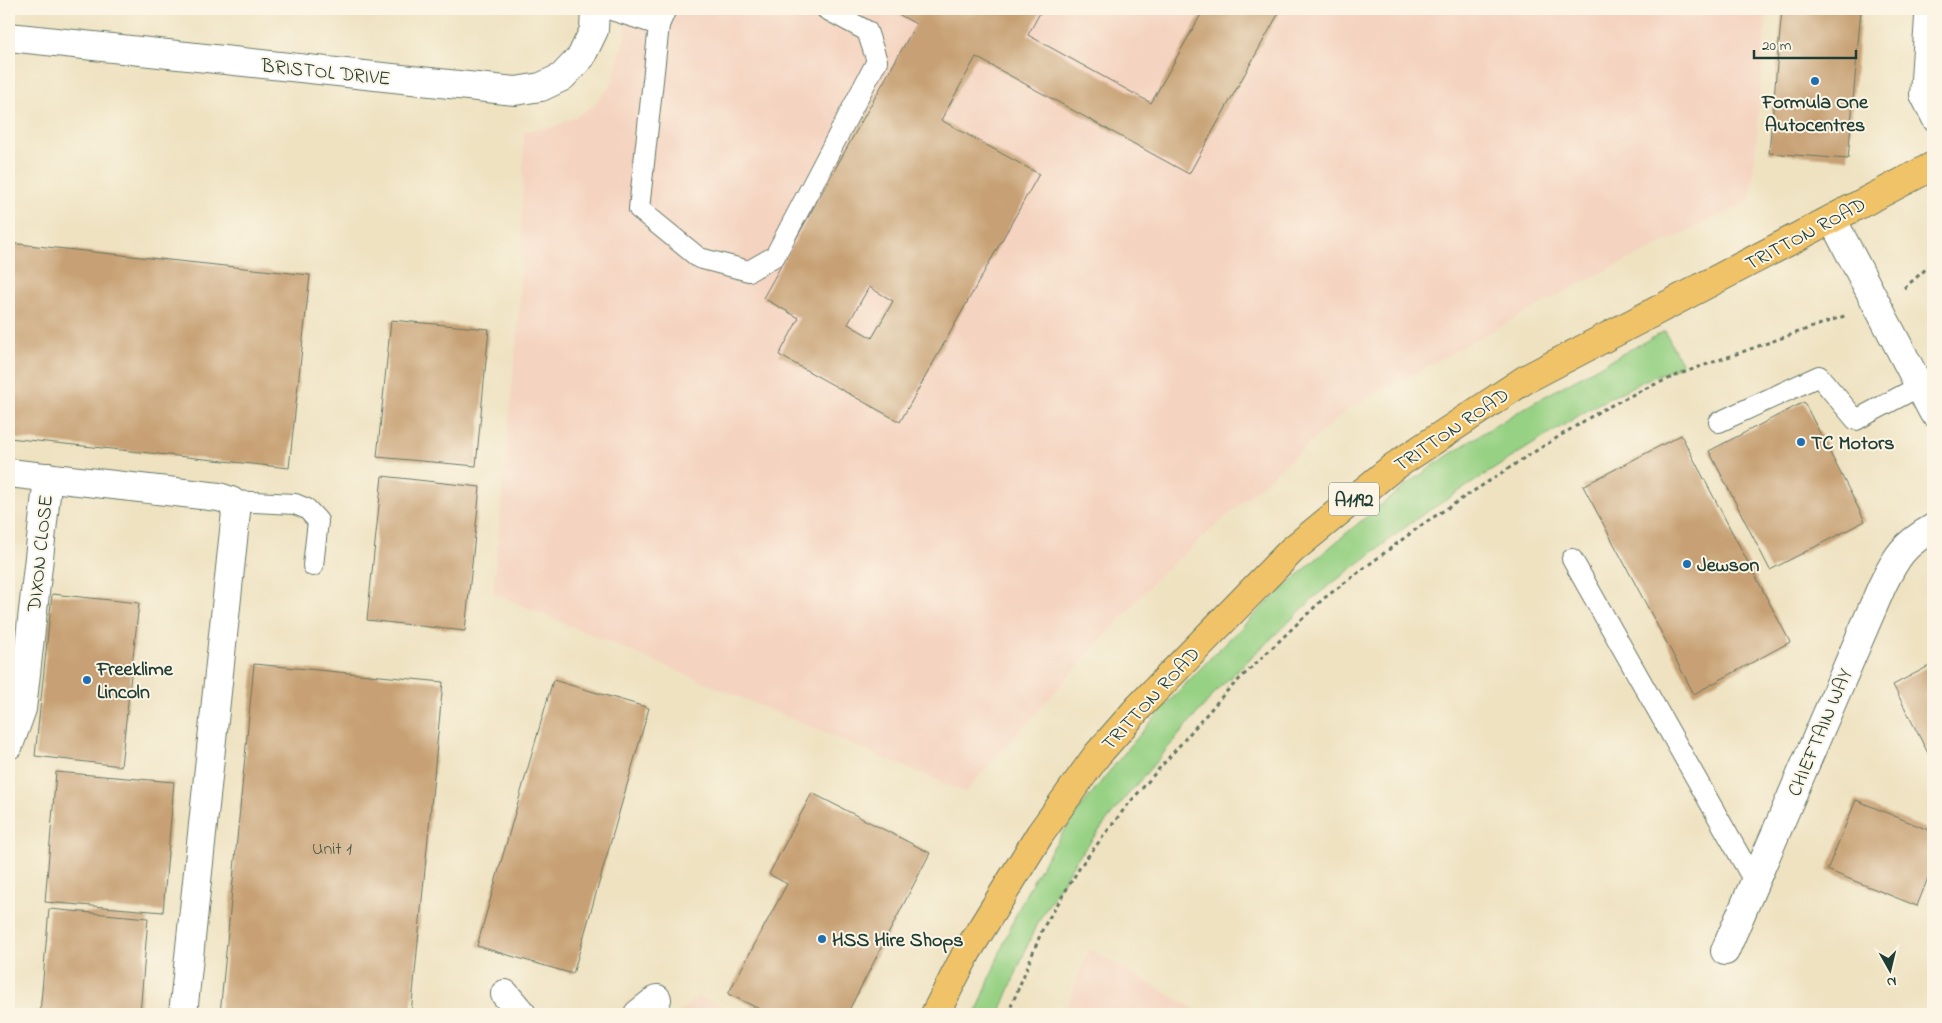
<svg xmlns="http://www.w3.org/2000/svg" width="1942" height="1023" viewBox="0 0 1942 1023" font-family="'Indie Flower',sans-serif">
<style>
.built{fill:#f4d3c0}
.green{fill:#97d184;stroke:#5b875c}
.building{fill:#c7a174;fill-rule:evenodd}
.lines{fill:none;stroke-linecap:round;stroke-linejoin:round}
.service-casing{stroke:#677765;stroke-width:22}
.minor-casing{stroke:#677765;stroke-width:30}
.primary-casing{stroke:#677765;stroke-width:30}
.path{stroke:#677765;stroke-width:3;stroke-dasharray:4 4;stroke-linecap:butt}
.service{stroke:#fff;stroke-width:20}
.minor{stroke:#fff;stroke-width:28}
.primary{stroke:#f1c369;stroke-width:28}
.poi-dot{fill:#1f6fb2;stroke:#fcf5e5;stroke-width:2}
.labels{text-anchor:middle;stroke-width:4;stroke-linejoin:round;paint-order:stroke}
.number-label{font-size:18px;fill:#495644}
.shield{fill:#fcf5e5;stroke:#617469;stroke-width:1}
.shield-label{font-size:19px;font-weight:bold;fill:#1f3d34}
.street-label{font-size:20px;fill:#1f3d34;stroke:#fcf5e5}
.poi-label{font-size:20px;font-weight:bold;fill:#1f3d34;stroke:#fcf5e5;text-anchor:start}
</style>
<rect width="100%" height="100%" fill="#fcf5e5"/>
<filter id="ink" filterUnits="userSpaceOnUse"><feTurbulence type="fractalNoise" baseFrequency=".02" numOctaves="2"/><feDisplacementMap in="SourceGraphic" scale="10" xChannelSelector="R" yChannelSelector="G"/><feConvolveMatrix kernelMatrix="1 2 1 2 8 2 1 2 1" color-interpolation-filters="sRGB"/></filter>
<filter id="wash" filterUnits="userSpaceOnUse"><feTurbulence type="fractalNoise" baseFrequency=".0096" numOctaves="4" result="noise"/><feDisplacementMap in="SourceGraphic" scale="20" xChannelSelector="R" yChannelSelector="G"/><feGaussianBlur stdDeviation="1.12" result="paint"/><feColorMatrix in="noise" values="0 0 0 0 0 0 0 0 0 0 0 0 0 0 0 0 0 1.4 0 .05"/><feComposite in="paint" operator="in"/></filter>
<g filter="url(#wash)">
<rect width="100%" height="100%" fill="#eee2c1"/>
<g class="built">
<path d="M627,9H1767L1751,201L1588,279L1348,409L1159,576L965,792L493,593L520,305L524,131L553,127L578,116L593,105L611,86L625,35Z"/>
<path d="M1089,949L1203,1014H1064Z"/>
<path d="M698,996L739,1014H677Z"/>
</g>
<path class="green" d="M1665,331L1682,365L1641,382L1596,405L1522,451L1419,517L1318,594L1219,688L1120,804L1076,860L1036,925L999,1014H976C994,968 1011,920 1035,877C1057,838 1085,801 1113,767C1164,704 1219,647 1278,593C1336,541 1396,489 1461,447C1527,404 1596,368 1665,331Z"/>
<g id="blocks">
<g class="building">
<path d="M889,9H1042L1028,35L1151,103L1204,9H1281L1189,174L976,57L941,120L1039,174L900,422L779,355L799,318L763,298L916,24ZM869,287L893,301L872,338L848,324Z"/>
<path d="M1782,9H1861L1848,159L1769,153Z"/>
<path d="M9,243L310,275L289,468L9,438Z"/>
<path d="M391,320L489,329L476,466L377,457Z"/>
<path d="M1804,402L1865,521L1770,570L1709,451Z"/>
<path d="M1681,435L1790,642L1694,694L1583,486Z"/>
<path d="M382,476L480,487L465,631L367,620Z"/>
<path d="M52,594L139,603L121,766L35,756Z"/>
<path d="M254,664L443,682L411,1014H220Z"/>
<path d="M1933,664V763L1893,685Z"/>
<path d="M553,680L649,708L573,974L477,946Z"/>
<path d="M56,772L174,782L163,912L45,902Z"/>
<path d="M812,793L930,853L847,1014H770L728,994L787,884L769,874Z"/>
<path d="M1856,800L1933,832V865L1917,906L1827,870Z"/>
<path d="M49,909L148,918L140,1014H40Z"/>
</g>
</g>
</g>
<g filter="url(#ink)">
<use href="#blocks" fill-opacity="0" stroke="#677765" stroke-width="1"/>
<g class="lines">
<g class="service-casing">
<g id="service">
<path d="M608,9L659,25L639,209L699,258L749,271L775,256L877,61L867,31L826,9"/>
<path d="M1925,17L1920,95L1933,121"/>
<path d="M659,25L666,9"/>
<path d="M1719,422L1819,376L1856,420L1933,379"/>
<path d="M231,501L295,504L307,509L318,521L313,566"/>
<path d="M1572,559L1754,881"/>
</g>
</g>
<g class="minor-casing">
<g id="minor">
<path d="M9,37L515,91L541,87L562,77L581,57L594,30L595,9"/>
<path d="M1832,219L1933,412"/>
<path d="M9,473L219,497L231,501L236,512L183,1014"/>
<path d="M9,745L22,709L48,477"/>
<path d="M1725,951L1882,586C1896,557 1904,544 1933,528"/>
<path d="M505,994L522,1014"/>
<path d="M638,1014L657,999"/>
</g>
</g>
<g class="primary-casing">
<path id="primary" d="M935,1014L967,952L1040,834L1097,755L1139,707L1292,550L1392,468L1526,379L1933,166"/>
</g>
<g class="path">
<path d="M1904,288L1933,263"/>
<path d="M1008,1014L1043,928L1082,864L1125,808L1225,693L1323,599L1423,524L1526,457L1600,411L1644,389L1685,372L1847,315"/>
</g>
<use href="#service" class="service"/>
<use href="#minor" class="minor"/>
<use href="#primary" class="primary"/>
</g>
</g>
<g class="poi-dot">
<circle cx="1815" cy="81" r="5"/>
<circle cx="1801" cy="442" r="5"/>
<circle cx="1687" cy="564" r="5"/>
<circle cx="87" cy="680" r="5"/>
<circle cx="822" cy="939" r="5"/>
</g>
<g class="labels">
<g class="number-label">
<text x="332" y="854">Unit 1</text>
</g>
<rect class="shield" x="1329" y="482.5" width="50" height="33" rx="4"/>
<g class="shield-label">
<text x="1354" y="506">A1192</text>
</g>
<g class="street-label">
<text transform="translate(326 71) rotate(6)" y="7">BRISTOL DRIVE</text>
<text transform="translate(1805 233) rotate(-28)" y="7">TRITTON ROAD</text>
<text transform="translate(1451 429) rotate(-34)" y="7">TRITTON ROAD</text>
<text transform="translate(39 553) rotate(-84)" y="7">DIXON CLOSE</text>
<text transform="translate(1150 698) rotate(-47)" y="7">TRITTON ROAD</text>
<text transform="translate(1819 732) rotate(-67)" y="7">CHIEFTAIN WAY</text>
</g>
<g class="poi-label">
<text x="1815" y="108" text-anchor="middle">Formula One<tspan x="1815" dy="23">Autocentres</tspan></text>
<text x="1811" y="449">TC Motors</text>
<text x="1697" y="571">Jewson</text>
<text x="97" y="675">Freeklime<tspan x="97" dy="23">Lincoln</tspan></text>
<text x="832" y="946">HSS Hire Shops</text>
</g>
</g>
<rect width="1942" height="1023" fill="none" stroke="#fcf5e5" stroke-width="30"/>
<g transform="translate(1890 970) rotate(172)" stroke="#fcf5e5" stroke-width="4" paint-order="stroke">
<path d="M0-4L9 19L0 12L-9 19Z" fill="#1f3d34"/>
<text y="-8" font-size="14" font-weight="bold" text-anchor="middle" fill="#1f3d34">N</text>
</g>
<path d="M1754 50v8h102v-8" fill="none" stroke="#1f3d34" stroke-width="2.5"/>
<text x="1762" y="50" font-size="15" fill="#1f3d34" stroke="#fcf5e5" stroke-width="4" paint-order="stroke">20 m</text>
</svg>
